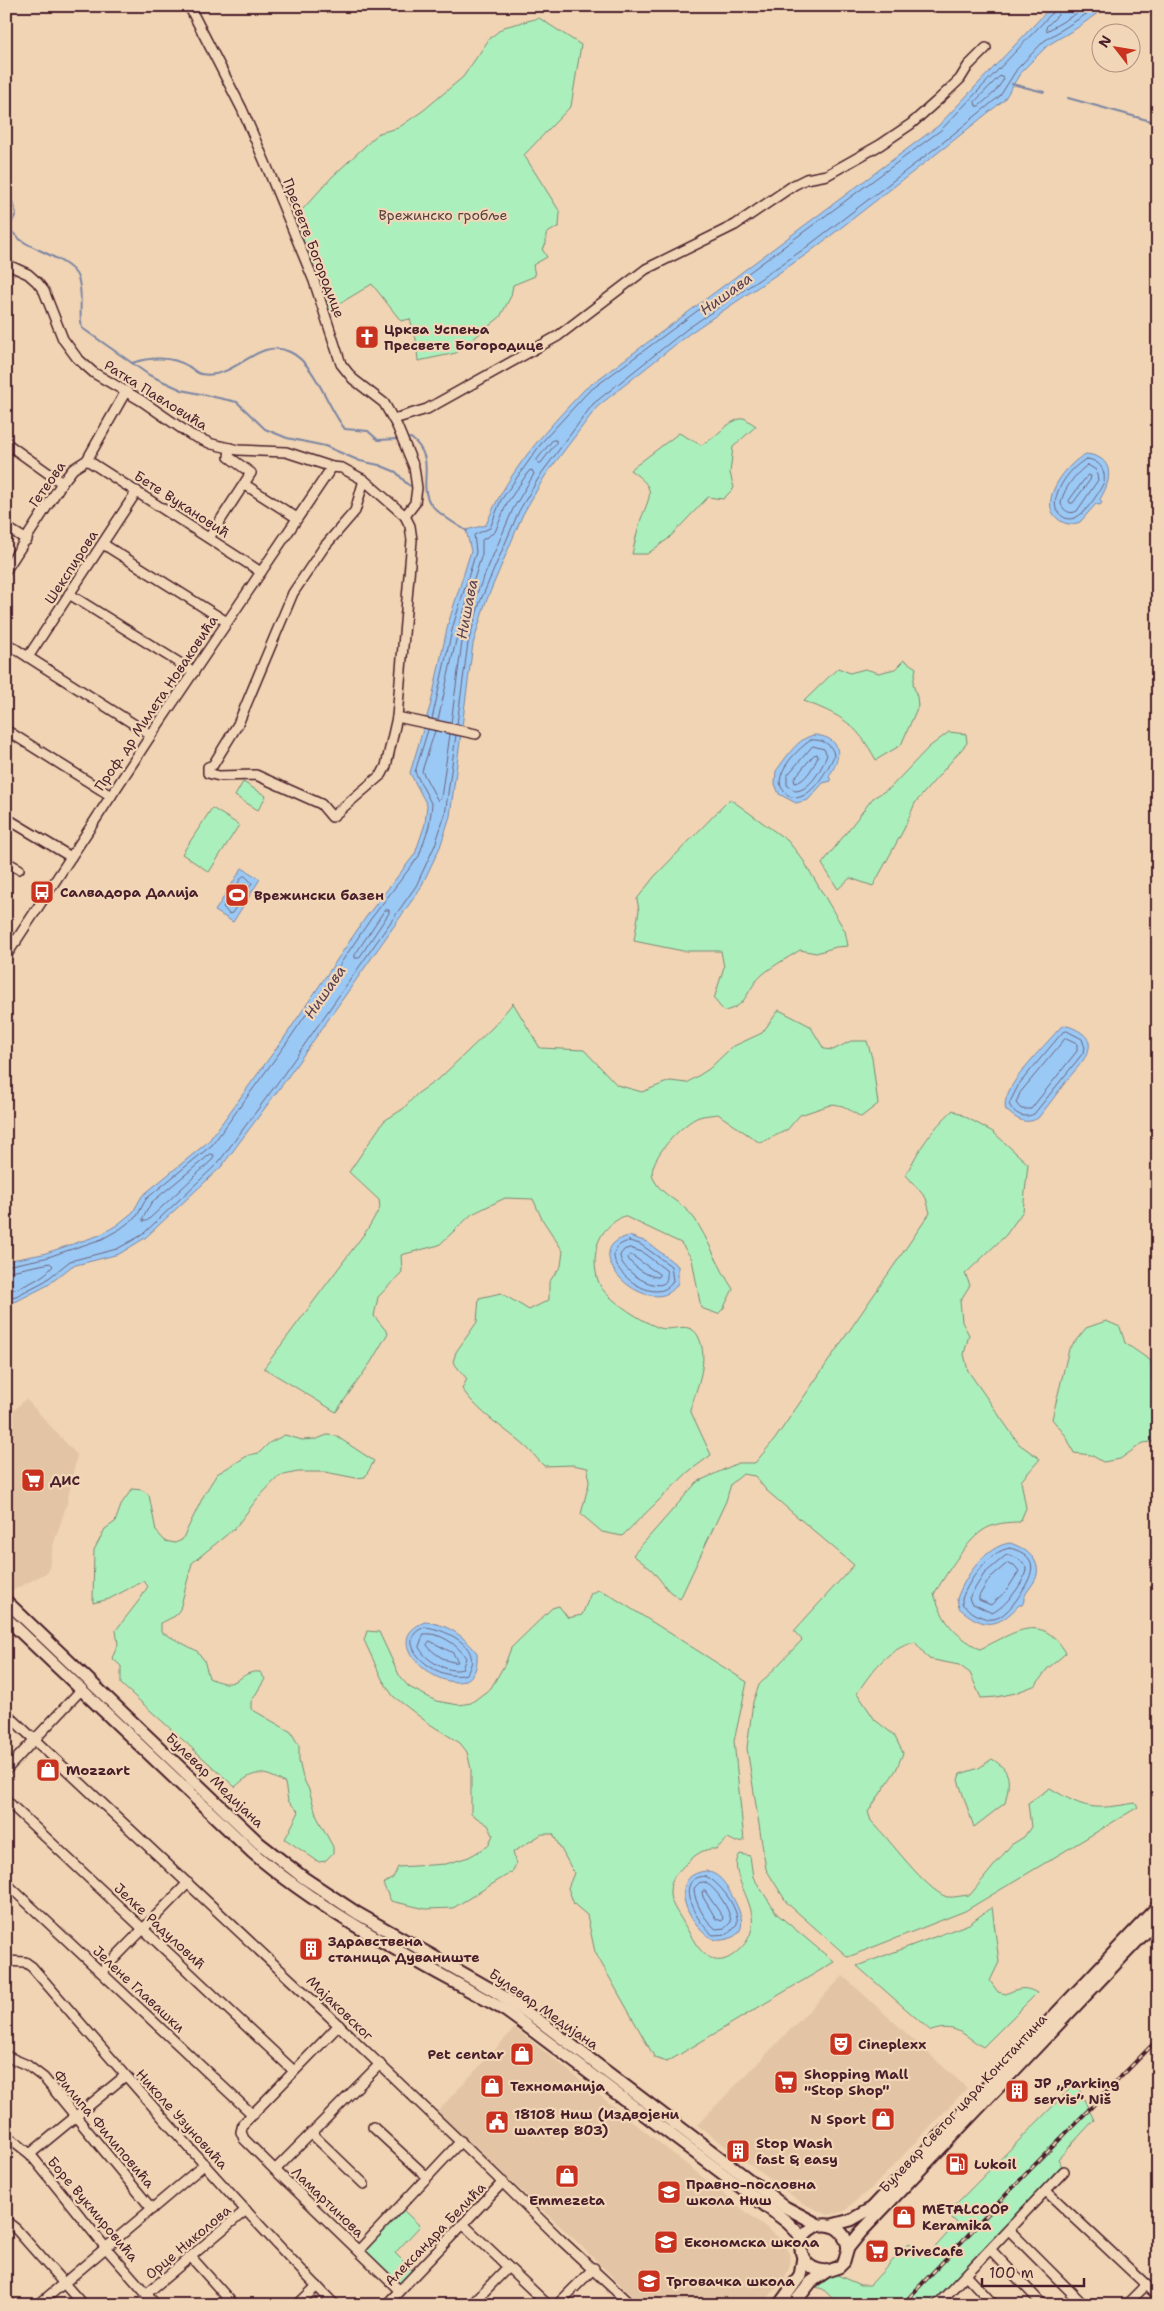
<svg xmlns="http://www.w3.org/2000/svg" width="1164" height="2311" viewBox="0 0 1164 2311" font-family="'Shantell Sans',sans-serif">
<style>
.built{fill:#e3c5a5}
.green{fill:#abf0bc;stroke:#7a8874}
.water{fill:#9bc9f5;stroke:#7b85a4}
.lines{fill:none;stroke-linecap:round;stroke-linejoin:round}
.shore{stroke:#6a637c;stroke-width:1}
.stream{stroke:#7b85a4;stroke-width:2}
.minor-casing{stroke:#4a1f2b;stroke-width:12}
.secondary-casing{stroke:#4a1f2b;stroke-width:15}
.minor{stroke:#f1d7b8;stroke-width:9}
.secondary{stroke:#f1d7b8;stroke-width:11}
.rail-casing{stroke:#4a1f2b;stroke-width:4}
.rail{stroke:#f1d7b8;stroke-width:2;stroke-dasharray:5.5;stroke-linecap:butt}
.labels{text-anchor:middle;stroke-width:4.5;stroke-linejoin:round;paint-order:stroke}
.park-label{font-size:14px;fill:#593e41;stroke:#f1d7b8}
.street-label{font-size:14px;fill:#4a1f2b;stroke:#f1d7b8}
.poi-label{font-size:14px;font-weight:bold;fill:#4a1f2b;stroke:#f1d7b8;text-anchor:start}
.water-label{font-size:15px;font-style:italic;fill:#5a4153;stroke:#f1d7b8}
</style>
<rect width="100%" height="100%" fill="#f0d4b3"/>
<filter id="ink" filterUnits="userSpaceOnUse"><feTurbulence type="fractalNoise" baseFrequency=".02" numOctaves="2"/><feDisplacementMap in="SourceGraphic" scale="10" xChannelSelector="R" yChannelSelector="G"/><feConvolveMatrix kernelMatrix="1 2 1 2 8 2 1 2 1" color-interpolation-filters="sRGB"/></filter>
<g filter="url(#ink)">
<g class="built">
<path d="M26,1399L77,1455L67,1503L54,1543L48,1572L12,1591L6,1586V1418Z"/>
<path d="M843,1976L967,2088L873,2187L842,2212L828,2215L802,2203L697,2125Z"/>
<path d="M515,2028L783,2241L789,2252L790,2265L785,2279L761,2305H641L574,2239L436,2113Z"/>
</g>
<g class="green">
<path d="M539,18L581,45L571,106L524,155L560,212L559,226L546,234V244L542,249L547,257L533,265L535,276L513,285L511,296L500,317L456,353L418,361L416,339L410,319L401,321L372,284L329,310L292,221L332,177L379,133L398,128L424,110L463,77L490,38L504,27Z"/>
<path d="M744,418L756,426L733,447L730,473L734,488L723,499L708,497L668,539L647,554H632C635,543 637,530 641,519C651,493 657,489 630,470L679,433L701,445C718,438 725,421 744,418Z"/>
<path d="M904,660L916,668L913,684L917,697L918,706L901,745L876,760C856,723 842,716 804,701L838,668L850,673L865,669L879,673L895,669Z"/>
<path d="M949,732L966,734L967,743L915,803L904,829L873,886L850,878L838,889L822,864L873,798L890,788L929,747Z"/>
<path d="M243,782L266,796L258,810L235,796Z"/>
<path d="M730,799L788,841L803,860L845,931L848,946L836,947L816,953L800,950C788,958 766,969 757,980C745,995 745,1007 724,1011L714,999L724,967L721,951H683L634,941L639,910L637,899L654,877Z"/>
<path d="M212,808L239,825L209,872L182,854Z"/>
<path d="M513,1003L540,1048L584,1050L617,1085L642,1092L670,1081L687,1083L709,1069L732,1047L762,1033L779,1010L810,1026L824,1049L833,1050L851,1041H867L872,1058L878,1104L861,1117L843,1106L833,1104L800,1115L787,1130L760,1143L718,1114C712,1115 705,1115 699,1117C684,1122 646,1160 653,1178C661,1196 683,1202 694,1218C709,1240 718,1267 733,1289L723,1309L718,1314L701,1308L692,1259L681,1243L624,1216C612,1222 601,1231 597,1246C594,1258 594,1275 601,1287C609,1300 644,1323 660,1328C673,1332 689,1320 698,1336C710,1359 697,1387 690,1410L711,1455L688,1472L622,1536L602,1532L581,1514L589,1483L588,1468L573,1465L544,1466C538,1460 532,1452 525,1446C502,1426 481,1415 462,1389L467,1379L453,1362L456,1352L477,1322L479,1298L501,1293L529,1310L549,1300V1282L561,1266L563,1251L542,1219L533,1199L505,1198L472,1214L439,1245L401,1255L402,1272L378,1297L374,1316L388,1333L371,1362L336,1412L264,1368L367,1230L380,1208L379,1200L349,1172L384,1121L403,1109L417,1094L441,1077L493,1027Z"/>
<path d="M953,1110L993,1132L1028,1164L1023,1211L1006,1235L965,1274L970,1285L960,1301L962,1322L969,1335L964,1354L968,1371L1019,1444L1040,1459L1021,1481L1026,1508L1020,1522C1008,1522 993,1523 982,1531C964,1544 946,1575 934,1594C944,1623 953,1634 980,1649C1013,1634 1041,1610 1066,1653L1047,1669L1036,1685L1015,1693L997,1697L981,1698L970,1673L959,1665L929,1659L915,1642C887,1649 872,1671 857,1693L875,1720L894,1735L903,1753L896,1770L868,1812L871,1821C889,1838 925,1890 947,1897C953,1898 964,1895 970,1895L1011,1845L1024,1837L1031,1827L1028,1803L1050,1788C1086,1810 1094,1810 1135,1803L1138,1807L965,1911L848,1957L787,1903L766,1869L747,1748L753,1702L759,1685L802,1640L794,1631L854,1565L766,1490L755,1476L743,1474L731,1484L726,1501L680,1599L669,1591L652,1570L633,1555L697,1482L738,1463H755L775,1439L930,1213L926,1198L906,1175C918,1150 932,1129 953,1110Z"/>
<path d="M1106,1321L1120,1327L1125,1343L1151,1361L1152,1381L1158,1384V1441L1143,1443L1120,1459L1103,1462L1091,1455L1074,1453L1066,1436L1052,1419L1069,1349L1086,1328Z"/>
<path d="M285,1435L302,1440L317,1439L327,1435L336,1436L374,1461L365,1477L356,1478L325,1472H298L279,1476L257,1499L235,1528L192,1563L180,1609L175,1616L161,1623V1632L197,1651L204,1660L209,1678C241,1693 237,1670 260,1672L265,1679L251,1702V1709L291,1732L299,1746V1761L303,1778L309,1790L317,1817L333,1847V1853L325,1861L319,1862L285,1839L299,1812L288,1801L285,1783C264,1771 254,1769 235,1787L121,1684V1666L112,1658L118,1645L116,1630L141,1598L148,1586L143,1581L109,1599L93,1603L94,1550L105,1529L115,1522L122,1503L132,1489L142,1490L149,1495L156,1531L165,1541L175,1543L182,1540L205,1493L217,1474L249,1455L259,1453L269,1443Z"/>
<path d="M599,1590L608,1594L747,1682L734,1741L744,1841L736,1842L728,1838L716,1849C704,1848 696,1854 687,1863C678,1871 670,1878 670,1891C669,1902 678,1913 683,1922C696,1945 711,1978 740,1949C775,1915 723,1878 740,1854L750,1856L753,1877L777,1914L834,1962L667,2062L655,2058L595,1952L587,1915L574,1904L568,1888L574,1873L553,1834H542L513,1852L516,1864L512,1872L453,1908L426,1909L391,1901L383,1884L393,1878L398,1867L446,1864L469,1857L488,1846L493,1835L488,1825L471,1814V1769L467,1752L460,1743L428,1723L393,1696L382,1679L364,1640L367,1631L379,1632L400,1677L409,1687L436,1701L459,1705L471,1703L491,1688L505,1664L511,1648L552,1608L559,1606L568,1618L582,1615L591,1593Z"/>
<path d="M992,1759C1012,1771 1010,1782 1005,1803L974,1827L958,1780L960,1774L979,1768Z"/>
<path d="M992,1907L999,1962L990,1981L998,1992L1006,1994C1018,1988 1025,1986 1037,1993L983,2047C962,2034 956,2023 931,2031L857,1966L969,1924Z"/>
<path d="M1076,2083L1094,2120L1058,2159L1064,2170L936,2305H839L823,2289L815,2287L835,2274L860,2285H870L909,2243L928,2255L957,2223L947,2213Z"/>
<path d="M402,2209L420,2226L395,2253L413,2271L399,2285L363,2250Z"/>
</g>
<g class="water">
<path d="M1052,6H1107L1077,28L1048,45L1021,72L1004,100L949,144L807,254L690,333L597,407L545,476L523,514L485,604L473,644L450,816L440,847L420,889L285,1081L221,1167L145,1238L119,1254L72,1266L48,1285L17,1301L6,1303V1261L43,1254L100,1235L117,1225L133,1212L142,1196L208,1142L284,1038L366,917L415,854L425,824L427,805L410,773L431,703L448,624L471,551L466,530L486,525C507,472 546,430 585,389L938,126Z"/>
<path d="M1086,454C1115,457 1112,480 1100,499L1102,503L1100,505L1096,504L1080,522C1072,525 1065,525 1058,519C1036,502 1068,462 1086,454Z"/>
<path d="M815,735C843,738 842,757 829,776L831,781L823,783L808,800L796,803L779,794L775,784L776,771C786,758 798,737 815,735Z"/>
<path d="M242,868L260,879L233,922L215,911Z"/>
<path d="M1065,1025C1110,1040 1082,1060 1064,1084C1055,1096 1047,1107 1038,1118C1025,1126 1015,1118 1006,1110C998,1090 1045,1046 1058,1030Z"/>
<path d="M629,1236L647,1242L678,1266V1283C654,1326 571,1249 629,1236Z"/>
<path d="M1010,1543C1026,1548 1044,1562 1035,1580C1032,1586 1026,1592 1024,1597C1024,1600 1024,1602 1022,1605H1019C997,1629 984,1629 959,1608L957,1599C964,1577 986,1546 1010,1543Z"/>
<path d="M425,1622C447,1624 463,1635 477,1653C482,1724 363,1645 425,1622Z"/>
<path d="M706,1871C709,1872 713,1873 716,1875C724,1880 728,1889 732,1896C742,1914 751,1936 722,1940C697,1944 659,1876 706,1871Z"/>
</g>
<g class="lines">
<g class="shore">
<path d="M1061,6L1058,15L1046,27L1047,31L1089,6"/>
<path d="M999,77L1002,76L1004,79L995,92L979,106H976L975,102Z"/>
<path d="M553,440H556V443L541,463H538L537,460Z"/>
<path d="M1087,459C1099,460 1106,470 1104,482C1096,498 1073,537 1056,509C1051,493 1072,465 1087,459Z"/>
<path d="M1088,465L1096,470L1098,480L1077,511C1070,515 1064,511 1061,504C1062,491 1077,471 1088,465Z"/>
<path d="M1088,475L1091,476L1090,480L1073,503H1070L1069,501Z"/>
<path d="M432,719L453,626L476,552L474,535L490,528L501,500L543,441L588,392L941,130L1053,12L1054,6"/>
<path d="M438,720L459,627L482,554V540L495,532L507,503L529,471L532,470L534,474L513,509L474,600L462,642L451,723"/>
<path d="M457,724L468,643L480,602L519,511L541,474L593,404L687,329L804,249L946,140L1000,96L1017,69L1044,41L1099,6"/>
<path d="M435,731L422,771L438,801L441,798L450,734"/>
<path d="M811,740C822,739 833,744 834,756C826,773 800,818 781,787C776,770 798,749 811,740Z"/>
<path d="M813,746L824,749L827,755C822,768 810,791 795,791L787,785V776Z"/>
<path d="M814,755L817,754L818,757C814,766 805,782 795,783L794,779Z"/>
<path d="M245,876L252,883L232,913L229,914L223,907L242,877Z"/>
<path d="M385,910H389V913L359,958H355V955Z"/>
<path d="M1067,1031L1082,1039L1085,1048L1083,1053L1034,1114C1024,1119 1014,1114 1009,1104L1019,1084L1062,1033Z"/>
<path d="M1066,1038L1077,1043V1051L1031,1109H1021L1016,1103L1020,1093Z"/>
<path d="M211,1154L214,1155L213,1159L147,1221H143V1218L151,1203Z"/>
<path d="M629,1241L640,1244L671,1266L673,1281C655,1315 583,1252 629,1241Z"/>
<path d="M630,1248L642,1252L666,1270C675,1302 620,1275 620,1255L624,1250Z"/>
<path d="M631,1255L659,1274V1277C650,1278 631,1266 628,1258Z"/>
<path d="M6,1266L45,1258L102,1239L120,1229L137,1216L146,1199L212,1145L288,1041L370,920L419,856L429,826L432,805L415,772L428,730"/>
<path d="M6,1272L50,1263L53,1266C44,1278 21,1289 6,1291"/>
<path d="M6,1298L16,1296L45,1281L70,1261L117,1249L142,1235L218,1163L281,1078L416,886L435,845L445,815L456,735"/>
<path d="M1010,1548C1040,1556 1034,1573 1021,1593C1016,1601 1005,1617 994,1619C984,1621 969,1611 962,1604V1599C968,1581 989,1551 1010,1548Z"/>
<path d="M1009,1555L1019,1559L1026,1567C1027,1581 1004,1608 992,1613L971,1603L969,1598L984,1574L1005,1556Z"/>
<path d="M1008,1563L1014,1565L1019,1571L1007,1590L991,1605L979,1600V1596L990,1578Z"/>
<path d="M425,1627C447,1629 486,1649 466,1674C437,1684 388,1640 425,1627Z"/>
<path d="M424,1634C440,1632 458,1645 466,1658L462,1669C449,1674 424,1660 419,1647Z"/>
<path d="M430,1641L453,1653L458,1662C449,1664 432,1653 427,1645Z"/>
<path d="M705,1876C719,1881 740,1909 737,1924L728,1934L713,1935C698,1924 670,1879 705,1876Z"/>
<path d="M704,1882C716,1887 730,1909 731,1922L725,1928L716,1929C705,1921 694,1902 694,1888L699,1883Z"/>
<path d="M705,1891L723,1917L722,1921L716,1919L703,1897L702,1892Z"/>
</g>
<g class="stream">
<path d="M1012,84L1044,92"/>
<path d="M1068,98L1158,123"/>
<path d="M6,184L16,213L9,229C14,233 18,239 24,242C38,251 73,262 78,278C84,295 78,311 82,328L132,363C150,357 171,356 188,366C192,368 196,373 201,374C235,381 257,336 290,352C316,364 327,407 345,429L368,431L378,440L399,439"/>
<path d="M132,363L149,375L182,390L237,402L265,429L287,438L325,446L360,461L379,465L396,472L407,484L414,488"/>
<path d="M406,439L411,438C438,459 417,483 430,503C438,514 455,524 467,531"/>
</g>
<g class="minor-casing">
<g id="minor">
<path d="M189,6L242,109L267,167L314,281L341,364L353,379L384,403L397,426L414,467L417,488L415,503L405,516"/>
<path d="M6,264L28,274L37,282L44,291L63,339L77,358L94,373L142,401L191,435L212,444L238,450L286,452L332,467L342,468L364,480L405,516L410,526L412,540L397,717L476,734"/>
<path d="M394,419L427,409L558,336L646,269L735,225L794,185L806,179L827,175L880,145L911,124L939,99L960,79L968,66L986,48"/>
<path d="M6,443L62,483"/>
<path d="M87,460L261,572"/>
<path d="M364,480L355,511L324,547L293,593L238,724L213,765L208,767V773L219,776L256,775L321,804L332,817L382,774L386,766L397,717"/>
<path d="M244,484L297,518"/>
<path d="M6,527L27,540"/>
<path d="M209,538L251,473L229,457L230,448"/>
<path d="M103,544L227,622"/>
<path d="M6,570L62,483L73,469L87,460L126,391"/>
<path d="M69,594L194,672"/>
<path d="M6,643L151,735"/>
<path d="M28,657L137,491"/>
<path d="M6,730L111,796"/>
<path d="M6,818L71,857"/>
<path d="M6,862L19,869"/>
<path d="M6,937L16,942"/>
<path d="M6,956L151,735L332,467"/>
<path d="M6,1713L327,2014L494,2174L561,2240L631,2305"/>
<path d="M6,1770L81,1690"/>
<path d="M6,1800L294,2071"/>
<path d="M6,1883L253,2115"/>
<path d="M6,1961L25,1962L32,1967C131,2082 230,2197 335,2305"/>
<path d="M101,1972L188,1883"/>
<path d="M339,2025L243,2124L241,2132L244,2139L275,2170L399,2290"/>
<path d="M6,2056L27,2065L44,2078L152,2209"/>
<path d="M373,2127L427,2177"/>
<path d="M311,2133L364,2184"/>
<path d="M6,2135L30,2154L106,2248L156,2305"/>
<path d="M30,2154L125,2076"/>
<path d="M275,2170L380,2064"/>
<path d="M1046,2191L1158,2296"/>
<path d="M6,2221L16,2229L83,2305"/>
<path d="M463,2224L548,2305"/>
<path d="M1009,2230L1084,2305"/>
<path d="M359,2250L461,2141"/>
<path d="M991,2250L1043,2305"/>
<path d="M191,2257L234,2305"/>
<path d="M966,2275L994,2305"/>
<path d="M146,2294L246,2210"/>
<path d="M6,2299L11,2305"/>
<path d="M38,2305L205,2164"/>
<path d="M297,2305L317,2286"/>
<path d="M386,2305L503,2182"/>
<path d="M471,2305L508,2267"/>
<path d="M557,2305L594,2268"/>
<path d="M937,2305L1064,2171"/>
<path d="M1126,2305L1146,2285"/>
</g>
</g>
<g class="secondary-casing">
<g id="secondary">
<path d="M6,1601L259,1843L304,1878L357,1913L496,1992L541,2022L785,2207L819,2225"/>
<path d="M6,1618L252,1852C328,1917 420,1962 506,2011L528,2027L787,2222L798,2233L802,2241"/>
<path d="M832,2225L851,2220L872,2208L1158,1906"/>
<path d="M827,2271C817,2271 809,2268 804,2259C787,2227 842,2207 848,2248"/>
<path d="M779,2305L800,2276L803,2257"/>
<path d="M793,2305L811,2282L827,2271L839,2267L844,2262L848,2248L861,2232L1158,1919"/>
</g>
</g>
<use href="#minor" class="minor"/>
<use href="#secondary" class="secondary"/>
<g class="rail-casing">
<path id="rail" d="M902,2305L1018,2182L1158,2039"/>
</g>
<use href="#rail" class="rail"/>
</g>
</g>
<defs>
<g id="church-square" transform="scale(1.25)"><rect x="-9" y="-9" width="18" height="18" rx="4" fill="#c8321e" stroke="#f1d7b8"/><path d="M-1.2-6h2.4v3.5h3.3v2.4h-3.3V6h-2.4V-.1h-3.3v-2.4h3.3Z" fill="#fff"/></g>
<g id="bus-square" transform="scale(1.25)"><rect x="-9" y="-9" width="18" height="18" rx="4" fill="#c8321e" stroke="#f1d7b8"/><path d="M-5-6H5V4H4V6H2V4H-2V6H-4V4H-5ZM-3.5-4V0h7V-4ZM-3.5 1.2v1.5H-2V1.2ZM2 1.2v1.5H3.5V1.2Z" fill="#fff"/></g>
<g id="stadium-square" transform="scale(1.25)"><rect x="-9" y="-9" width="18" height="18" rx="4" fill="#c8321e" stroke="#f1d7b8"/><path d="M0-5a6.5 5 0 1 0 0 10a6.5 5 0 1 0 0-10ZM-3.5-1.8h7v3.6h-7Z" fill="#fff"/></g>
<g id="supermarket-square" transform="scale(1.25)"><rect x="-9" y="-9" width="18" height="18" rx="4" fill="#c8321e" stroke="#f1d7b8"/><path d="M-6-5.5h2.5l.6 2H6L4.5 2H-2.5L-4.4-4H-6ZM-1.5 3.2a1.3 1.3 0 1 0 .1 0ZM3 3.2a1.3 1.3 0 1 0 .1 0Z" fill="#fff"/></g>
<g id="shop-square" transform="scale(1.25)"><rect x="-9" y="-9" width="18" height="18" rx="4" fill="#c8321e" stroke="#f1d7b8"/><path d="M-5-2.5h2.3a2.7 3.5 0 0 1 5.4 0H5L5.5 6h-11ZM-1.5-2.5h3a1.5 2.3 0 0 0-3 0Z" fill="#fff"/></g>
<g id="building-square" transform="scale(1.25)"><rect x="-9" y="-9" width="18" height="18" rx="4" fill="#c8321e" stroke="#f1d7b8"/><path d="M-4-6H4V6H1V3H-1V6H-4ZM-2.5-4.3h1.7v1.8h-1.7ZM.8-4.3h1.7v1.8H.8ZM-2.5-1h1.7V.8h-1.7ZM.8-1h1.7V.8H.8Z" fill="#fff"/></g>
<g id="theatre-square" transform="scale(1.25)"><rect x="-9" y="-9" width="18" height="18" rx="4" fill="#c8321e" stroke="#f1d7b8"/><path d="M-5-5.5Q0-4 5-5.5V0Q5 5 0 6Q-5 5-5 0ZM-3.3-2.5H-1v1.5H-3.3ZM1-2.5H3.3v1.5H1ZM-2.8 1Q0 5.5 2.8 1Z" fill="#fff"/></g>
<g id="civic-square" transform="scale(1.25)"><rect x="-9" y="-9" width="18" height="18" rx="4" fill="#c8321e" stroke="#f1d7b8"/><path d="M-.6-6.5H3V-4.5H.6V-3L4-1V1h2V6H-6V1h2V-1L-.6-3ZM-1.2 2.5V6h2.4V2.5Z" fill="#fff"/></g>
<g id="fuel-square" transform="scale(1.25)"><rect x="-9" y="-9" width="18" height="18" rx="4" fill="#c8321e" stroke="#f1d7b8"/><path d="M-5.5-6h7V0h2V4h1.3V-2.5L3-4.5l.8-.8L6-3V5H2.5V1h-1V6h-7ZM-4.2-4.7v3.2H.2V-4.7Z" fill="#fff"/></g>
<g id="school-square" transform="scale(1.25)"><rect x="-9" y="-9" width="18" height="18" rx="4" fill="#c8321e" stroke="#f1d7b8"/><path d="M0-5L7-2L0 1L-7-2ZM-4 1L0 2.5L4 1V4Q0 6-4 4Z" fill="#fff"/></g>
</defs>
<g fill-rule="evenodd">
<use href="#church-square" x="367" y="337"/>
<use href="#bus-square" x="42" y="892"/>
<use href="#stadium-square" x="237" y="895"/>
<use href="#supermarket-square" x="33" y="1480"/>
<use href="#shop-square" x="48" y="1770"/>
<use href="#building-square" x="311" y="1949"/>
<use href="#theatre-square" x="841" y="2044"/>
<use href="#shop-square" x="522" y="2054"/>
<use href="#supermarket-square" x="786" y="2082"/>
<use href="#shop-square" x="492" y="2086"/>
<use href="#building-square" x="1017" y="2091"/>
<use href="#shop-square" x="883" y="2119"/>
<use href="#civic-square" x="497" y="2122"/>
<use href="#building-square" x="738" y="2151"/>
<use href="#fuel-square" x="957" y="2164"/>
<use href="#shop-square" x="567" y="2176"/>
<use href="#school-square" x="669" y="2192"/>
<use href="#shop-square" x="904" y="2217"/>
<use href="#school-square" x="666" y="2242"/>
<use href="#supermarket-square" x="877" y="2251"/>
<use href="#school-square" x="649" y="2281"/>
</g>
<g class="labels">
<g class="park-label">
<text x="443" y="220">Врежинско гробље</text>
</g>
<g class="street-label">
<text transform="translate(314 248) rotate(69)" y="5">Пресвете Богородице</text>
<text transform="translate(156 395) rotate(32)" y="5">Ратка Павловића</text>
<text transform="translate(47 484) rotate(-55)" y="5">Гетеова</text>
<text transform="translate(182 504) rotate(33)" y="5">Бете Вукановић</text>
<text transform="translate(71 567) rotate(-57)" y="5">Шекспирова</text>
<text transform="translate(156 703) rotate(-56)" y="5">Проф. др Милета Новаковића</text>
<text transform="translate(215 1780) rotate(44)" y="5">Булевар Медијана</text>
<text transform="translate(160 1926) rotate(43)" y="5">Јелке Радуловић</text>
<text transform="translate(139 1989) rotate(43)" y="5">Јелене Главашки</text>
<text transform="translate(340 2008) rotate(44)" y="5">Мајаковског</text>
<text transform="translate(544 2009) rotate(35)" y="5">Булевар Медијана</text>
<text transform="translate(963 2103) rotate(-47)" y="5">Булевар Светог цара Константина</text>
<text transform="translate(182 2119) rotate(48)" y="5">Николе Узуновића</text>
<text transform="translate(104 2129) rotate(50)" y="5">Филипа Филиповића</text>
<text transform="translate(328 2202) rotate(44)" y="5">Ламартинова</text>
<text transform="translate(93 2209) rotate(50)" y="5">Боре Вукмировића</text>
<text transform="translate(435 2234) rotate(-46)" y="5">Александра Белића</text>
<text transform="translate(188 2242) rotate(-40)" y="5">Орце Николова</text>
</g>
<g class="poi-label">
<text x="384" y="334">Црква Успења<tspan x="384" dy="16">Пресвете Богородице</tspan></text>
<text x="60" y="897">Салвадора Далија</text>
<text x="254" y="900">Врежински базен</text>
<text x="50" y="1485">ДИС</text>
<text x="66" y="1775">Mozzart</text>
<text x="328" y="1946">Здравствена<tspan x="328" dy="16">станица Дуваниште</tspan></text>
<text x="858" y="2049">Cineplexx</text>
<text x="504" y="2059" text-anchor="end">Pet centar</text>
<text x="804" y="2079">Shopping Mall<tspan x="804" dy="16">"Stop Shop"</tspan></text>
<text x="1034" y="2088">JP „Parking<tspan x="1034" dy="16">servis” Niš</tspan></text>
<text x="510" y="2091">Техноманија</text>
<text x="514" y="2119">18108 Ниш (Издвојени<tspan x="514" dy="16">шалтер 803)</tspan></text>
<text x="866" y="2124" text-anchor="end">N Sport</text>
<text x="756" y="2148">Stop Wash<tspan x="756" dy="16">fast &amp; easy</tspan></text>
<text x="974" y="2169">Lukoil</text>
<text x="686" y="2189">Правно-пословна<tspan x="686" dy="16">школа Ниш</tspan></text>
<text x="567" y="2205" text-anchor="middle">Emmezeta</text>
<text x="922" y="2214">METALCOOP<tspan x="922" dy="16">Keramika</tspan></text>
<text x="684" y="2247">Економска школа</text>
<text x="894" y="2256">DriveCafe</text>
<text x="666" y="2286">Трговачка школа</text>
</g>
<g class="water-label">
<text transform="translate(726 294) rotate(-36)" y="5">Нишава</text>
<text transform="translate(467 609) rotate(-79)" y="5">Нишава</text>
<text transform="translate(325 992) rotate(-55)" y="5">Нишава</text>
</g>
</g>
<rect width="1164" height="2311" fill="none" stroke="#f1d7b8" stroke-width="25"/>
<rect x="12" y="12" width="1139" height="2286" fill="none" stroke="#4a1f2b" stroke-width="2" filter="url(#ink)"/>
<g transform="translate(1116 48) rotate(301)"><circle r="24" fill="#f1d7b8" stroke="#ae8d80"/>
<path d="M0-4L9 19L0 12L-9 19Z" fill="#c8321e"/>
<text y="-8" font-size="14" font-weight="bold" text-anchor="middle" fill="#4a1f2b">N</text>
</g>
<path d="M982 2278v8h102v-8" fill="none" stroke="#4a1f2b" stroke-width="2.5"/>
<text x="989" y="2278" font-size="15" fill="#4a1f2b" stroke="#f1d7b8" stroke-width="4" paint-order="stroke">100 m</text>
</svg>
